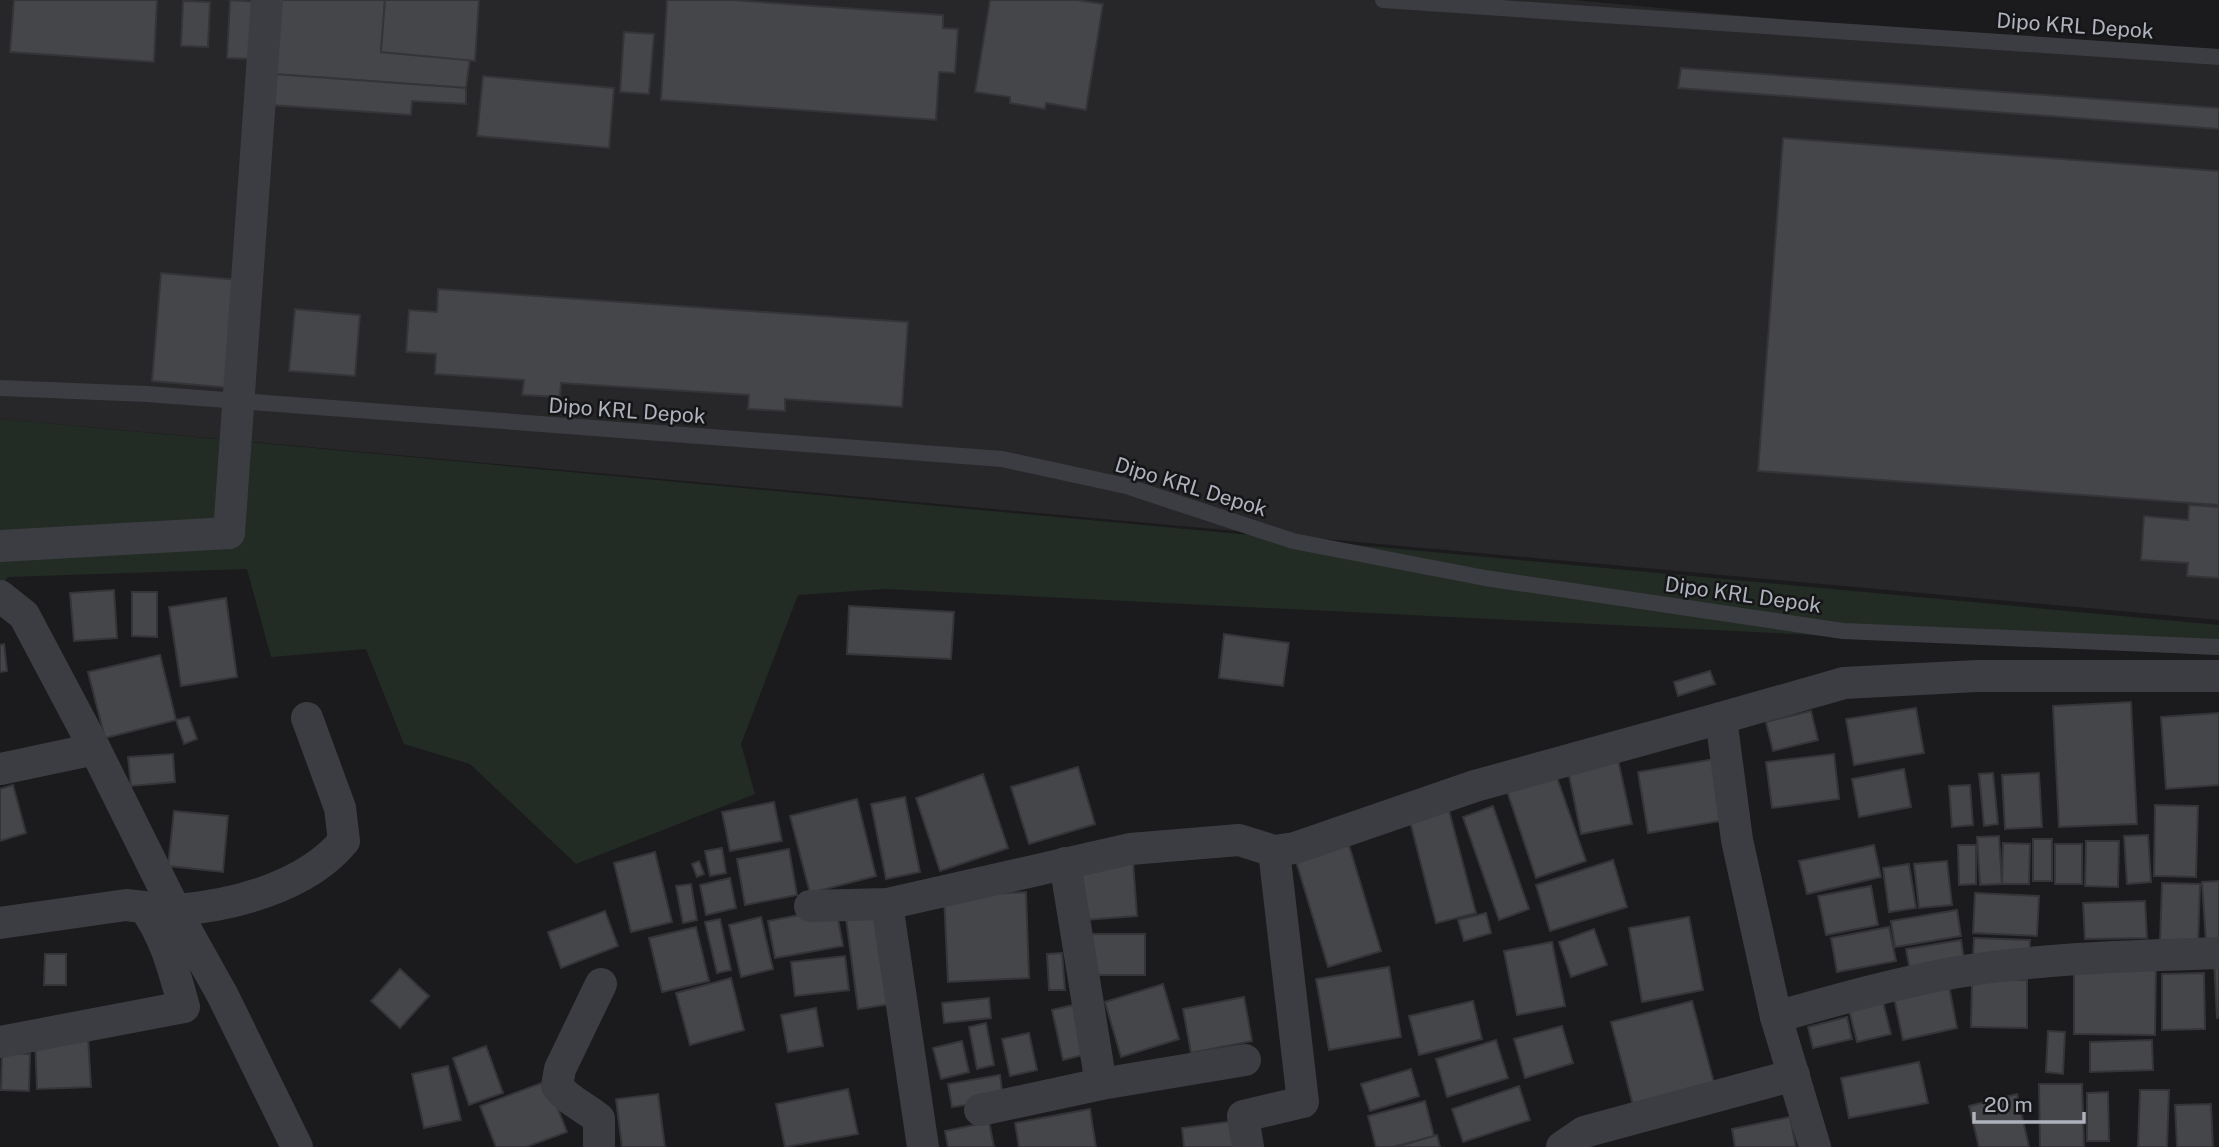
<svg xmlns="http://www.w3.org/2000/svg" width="2219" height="1147" viewBox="0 0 2219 1147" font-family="'Public Sans',sans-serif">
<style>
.built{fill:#27272a}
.green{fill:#232c24}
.building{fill:#45464a;stroke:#353539;stroke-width:2}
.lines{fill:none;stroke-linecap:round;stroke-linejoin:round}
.lane{stroke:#3c3d42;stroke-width:16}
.street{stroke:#3c3d42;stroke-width:32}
.street-bridge{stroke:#3c3d42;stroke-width:32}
.labels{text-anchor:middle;stroke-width:5;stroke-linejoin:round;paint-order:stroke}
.street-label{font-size:21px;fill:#aeb2bd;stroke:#161618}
</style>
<rect width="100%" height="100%" fill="#1b1b1d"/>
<path class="built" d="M0,0H1574L2219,60V620L0,419Z"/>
<path class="green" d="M0,419L2219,625V655L885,589L798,595L741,744L755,794L576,864L470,764L404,744L366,649L271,657L247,569L8,577L0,588Z"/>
<g class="building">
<path d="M14,0H157L154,62L10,52Z"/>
<path d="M230,0L258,2L255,59L227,58Z"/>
<path d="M277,0H385L381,52L470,59L466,88L273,74Z"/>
<path d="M385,0H479L475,61L381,52Z"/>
<path d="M667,0H732L943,15V28L958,29L955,73L939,72L936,120L661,100Z"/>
<path d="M990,0H1077L1103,4L1086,110L1046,103L1045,109L1010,103V97L975,92Z"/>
<path d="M183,1L210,2L208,47L181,46Z"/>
<path d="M624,32L654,34L649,94L620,92Z"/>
<path d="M1681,68L2219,108V129L1678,88Z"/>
<path d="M273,74L466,88V104L412,101L411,115L271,105Z"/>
<path d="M483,76L614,88L609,148L477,136Z"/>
<path d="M1783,138L2219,171V505L1758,471Z"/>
<path d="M161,273L240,280L232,388L152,381Z"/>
<path d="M438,289L908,322L902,407L785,399V411L748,409L749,395L561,383L560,397L522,395L524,380L435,374L436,354L406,352L409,310L437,312Z"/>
<path d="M295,309L360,315L355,376L289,371Z"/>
<path d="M2189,505L2219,507V578L2187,576L2188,563L2141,560L2144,516L2188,520Z"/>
<path d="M114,590L117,638L74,641L70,593Z"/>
<path d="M132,592H157V637L132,636Z"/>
<path d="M226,598L237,677L181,686L169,607Z"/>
<path d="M849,606L954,612L951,659L847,654Z"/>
<path d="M1224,634L1289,643L1283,686L1219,678Z"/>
<path d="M4,644L7,671L0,672V645Z"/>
<path d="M160,655L176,720L105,738L88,672Z"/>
<path d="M1710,671L1715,684L1678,696L1674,682Z"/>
<path d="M2131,702L2137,824L2059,827L2053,706Z"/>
<path d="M1916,708L1924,753L1854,765L1846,719Z"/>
<path d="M1811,711L1818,740L1773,751L1766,722Z"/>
<path d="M2219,713V785L2166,789L2161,717Z"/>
<path d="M189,717L197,739L184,744L176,720Z"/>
<path d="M173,754L175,782L131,786L128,757Z"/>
<path d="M1834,754L1839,799L1772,808L1766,762Z"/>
<path d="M1715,759L1726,820L1648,833L1638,772Z"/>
<path d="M1618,760L1632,824L1581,834L1568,770Z"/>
<path d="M1078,767L1095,824L1029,844L1011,787Z"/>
<path d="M1554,769L1586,861L1536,878L1504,782Z"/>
<path d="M1904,769L1911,807L1859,817L1852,779Z"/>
<path d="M1993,773L1998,824L1984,826L1979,774Z"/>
<path d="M2039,773L2042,827L2005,829L2002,775Z"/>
<path d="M983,774L1008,848L940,871L916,798Z"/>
<path d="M13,785L26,833L0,841V789Z"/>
<path d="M1970,785L1973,825L1952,827L1949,786Z"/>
<path d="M905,797L920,872L886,879L871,804Z"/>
<path d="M857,799L876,876L810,893L790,816Z"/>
<path d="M774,802L782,841L730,851L722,812Z"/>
<path d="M2155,805L2198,806L2196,877L2154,876Z"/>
<path d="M1493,806L1529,909L1499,920L1463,817Z"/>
<path d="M1448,807L1476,913L1436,923L1409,817Z"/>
<path d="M174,811L228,816L223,872L168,866Z"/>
<path d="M2148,835L2151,882L2127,884L2124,836Z"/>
<path d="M1999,836L2002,884L1980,885L1977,837Z"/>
<rect x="2033" y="839" width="19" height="42"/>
<path d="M2086,841H2119L2118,887L2085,886Z"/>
<path d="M1348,842L1381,951L1328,967L1295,858Z"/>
<path d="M2003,843L2030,844L2029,884H2002Z"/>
<rect x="2055" y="844" width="27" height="40"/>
<path d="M1874,845L1881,877L1807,894L1799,861Z"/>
<path d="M1958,845H1976V884L1959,885Z"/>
<path d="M722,848L726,873L710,876L705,851Z"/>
<path d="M789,849L797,895L745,905L737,859Z"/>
<path d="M655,852L672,922L631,932L614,863Z"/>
<path d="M1613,860L1627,907L1550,931L1536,885Z"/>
<path d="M699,861L704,874L697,877L692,864Z"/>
<path d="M1133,861L1137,916L1085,920L1081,866Z"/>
<path d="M1947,861L1952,905L1919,908L1914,864Z"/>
<path d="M1909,864L1916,908L1889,912L1883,868Z"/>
<path d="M730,878L736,908L706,915L700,885Z"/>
<path d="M2219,881V941L2206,942L2202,882Z"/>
<path d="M2162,883L2200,884L2198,945L2160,943Z"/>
<path d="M691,884L697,920L683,923L676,886Z"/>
<path d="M1871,886L1878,925L1826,935L1818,896Z"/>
<path d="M1026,892L1029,978L948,982L944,896Z"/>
<path d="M1975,893L2039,896L2037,936L1973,933Z"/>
<path d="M2145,901L2147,938L2085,939L2083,903Z"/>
<path d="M836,908L843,946L775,958L768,921Z"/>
<path d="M1957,910L1961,936L1895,947L1891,921Z"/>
<path d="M605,911L618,946L561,968L548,932Z"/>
<path d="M886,913L898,1003L858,1009L846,918Z"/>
<path d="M1486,913L1491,933L1464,941L1458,920Z"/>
<path d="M761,917L773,969L741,977L729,925Z"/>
<path d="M1689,917L1703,990L1642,1002L1629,928Z"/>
<path d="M720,919L731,970L717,973L705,922Z"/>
<path d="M696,927L709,981L662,992L649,938Z"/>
<path d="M1889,927L1896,961L1837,972L1831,938Z"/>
<path d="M1594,929L1607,965L1571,977L1559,942Z"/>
<path d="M1085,934H1145V975H1086Z"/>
<path d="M1974,938L2030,940L2029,962L1973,959Z"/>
<path d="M1961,940L1965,966L1911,976L1906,949Z"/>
<path d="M1552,942L1565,1006L1517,1015L1504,951Z"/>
<path d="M1062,953L1065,990H1049L1047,954Z"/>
<path d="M45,954H66V985H44Z"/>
<path d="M845,956L849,990L795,996L791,962Z"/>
<path d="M2214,958H2219V1017L2217,1018Z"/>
<path d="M2074,963L2156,964L2155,1035L2074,1034Z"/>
<path d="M1389,967L1401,1037L1329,1050L1316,979Z"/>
<path d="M400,969L429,996L400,1028L371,1001Z"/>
<path d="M2204,973L2205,1029L2162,1030V974Z"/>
<path d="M731,978L744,1030L690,1045L676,993Z"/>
<path d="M1972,979L2027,980V1028L1971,1027Z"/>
<path d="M1948,981L1957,1028L1903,1040L1893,993Z"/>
<path d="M1163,984L1179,1039L1121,1057L1105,1002Z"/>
<path d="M1244,997L1252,1041L1191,1053L1183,1009Z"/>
<path d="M989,998L991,1018L944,1023L942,1003Z"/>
<path d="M1882,998L1891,1034L1857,1042L1848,1006Z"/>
<path d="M1473,1001L1482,1039L1419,1055L1409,1016Z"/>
<path d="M1692,1001L1714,1083L1633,1105L1611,1022Z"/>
<path d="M1077,1004L1087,1054L1063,1060L1052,1010Z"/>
<path d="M816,1008L823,1046L788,1052L781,1015Z"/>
<path d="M1847,1017L1852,1039L1813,1048L1808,1027Z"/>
<path d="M986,1023L994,1065L977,1069L969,1027Z"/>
<path d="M1562,1026L1573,1063L1525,1078L1514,1039Z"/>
<path d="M2048,1031L2065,1032L2063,1074L2046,1072Z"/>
<path d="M1029,1033L1037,1070L1010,1076L1002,1039Z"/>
<path d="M88,1037L91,1087L37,1089L35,1039Z"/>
<path d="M1496,1040L1508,1078L1447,1097L1436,1059Z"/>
<path d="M2152,1040L2153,1070L2090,1072V1042Z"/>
<path d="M962,1041L969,1072L941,1079L933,1048Z"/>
<path d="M486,1046L503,1093L469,1105L453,1058Z"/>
<path d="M2,1053L30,1054L29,1091L1,1090Z"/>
<path d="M1919,1062L1928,1103L1849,1118L1841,1078Z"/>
<path d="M448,1066L461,1120L424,1128L412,1074Z"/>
<path d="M1411,1069L1419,1096L1370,1111L1361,1084Z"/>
<path d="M1000,1075L1003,1099L952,1107L948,1084Z"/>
<path d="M547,1081L567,1132L526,1147H496L480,1106Z"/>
<path d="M2039,1084H2082L2084,1147H2040Z"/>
<path d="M1519,1086L1530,1120L1463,1142L1452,1109Z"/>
<path d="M848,1089L858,1134L785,1147L776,1104Z"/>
<path d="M2140,1090H2169L2167,1147H2138Z"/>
<path d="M2108,1092L2109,1141H2087V1093Z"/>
<path d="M658,1094L665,1147H622L616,1099Z"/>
<path d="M2017,1094L2029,1147H1979L1969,1106Z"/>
<path d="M1425,1101L1434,1136L1393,1147H1376L1368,1116Z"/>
<path d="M2211,1104L2213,1147H2177L2175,1105Z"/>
<path d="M1090,1109L1096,1147H1019L1015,1123Z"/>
<path d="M1790,1117L1796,1147H1735L1732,1129Z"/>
<path d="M1233,1121L1237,1147H1184L1182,1128Z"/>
<path d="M989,1122L994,1147H948L945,1131Z"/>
<path d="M1437,1135L1440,1147H1397Z"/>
</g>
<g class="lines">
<g class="lane">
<path d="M1383,0L2219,57"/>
<path d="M0,388L147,394L1002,459L1126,486L1293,541L1485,578L1843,631L2219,647"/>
</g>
<g class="street">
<path d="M0,546L229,533"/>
<path d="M0,596L24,615L95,749L175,910L223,996L297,1147"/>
<path d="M0,769L95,749"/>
<path d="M1065,863L1101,1084"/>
<path d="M887,904L923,1147"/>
<path d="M810,906L887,904L1130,849L1239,840L1274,851L1295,848L1475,786L1721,718"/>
<path d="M175,910C232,906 306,887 344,841L340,808L307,718"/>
<path d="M0,923L126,905L144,907C166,937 174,971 184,1007L0,1042"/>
<path d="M1776,1017C1836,1000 1896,983 1958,972C2044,958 2132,956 2219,953"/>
<path d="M980,1110L1101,1084L1245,1060"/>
<path d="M599,1147V1119C585,1107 567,1100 557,1086L560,1069L601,984"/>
<path d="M1248,1147L1243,1116L1303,1102L1274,851"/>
<path d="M1562,1147L1584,1132L1794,1075"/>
<path d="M1815,1147L1776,1017L1737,840L1721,718L1844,683L1977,676H2219"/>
</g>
<path class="street-bridge" d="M229,533L267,0"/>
</g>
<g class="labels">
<g class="street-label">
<text transform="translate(2075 26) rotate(4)" y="7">Dipo KRL Depok</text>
<text transform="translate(627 411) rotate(4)" y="7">Dipo KRL Depok</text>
<text transform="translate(1191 487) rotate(17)" y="7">Dipo KRL Depok</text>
<text transform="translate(1743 595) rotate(8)" y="7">Dipo KRL Depok</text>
</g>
</g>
<path d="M1974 1112v10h110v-10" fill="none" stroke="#aeb2bd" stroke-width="3.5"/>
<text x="1984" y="1112" font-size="21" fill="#aeb2bd" stroke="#161618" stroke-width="5" paint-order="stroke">20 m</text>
</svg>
